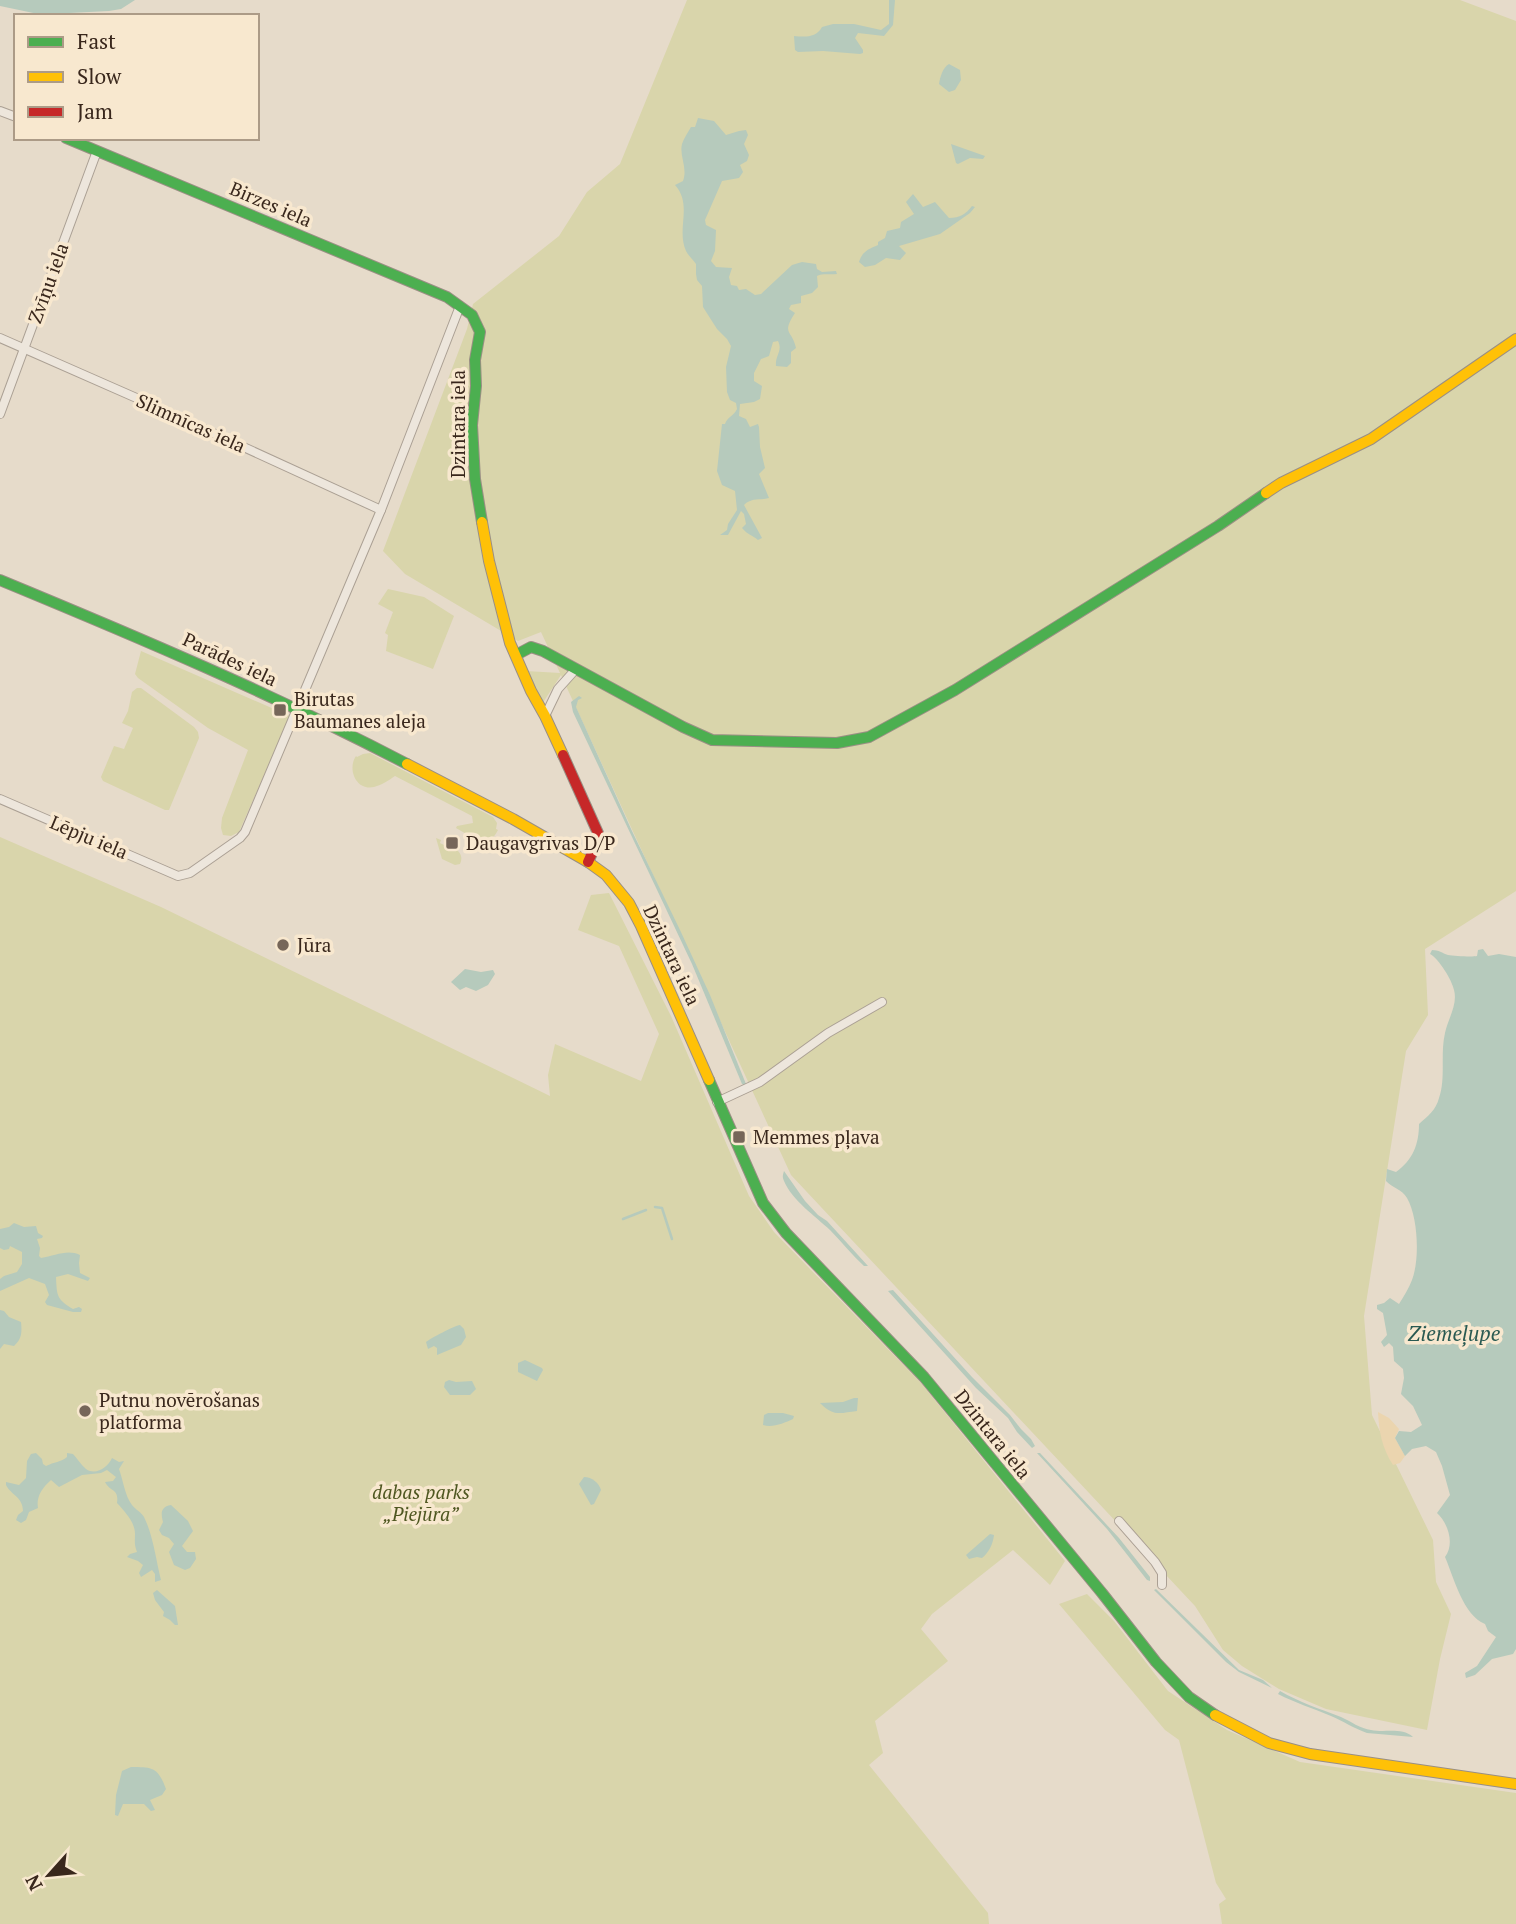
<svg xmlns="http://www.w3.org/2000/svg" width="1516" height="1924" viewBox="0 0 1516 1924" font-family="'PT Serif',serif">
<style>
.green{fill:#d9d5ab}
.sand{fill:#ebd5af}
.water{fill:#b6cabc}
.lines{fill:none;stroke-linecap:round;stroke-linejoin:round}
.stream{stroke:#b6cabc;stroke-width:2.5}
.street-casing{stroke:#aba094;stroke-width:10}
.fast-casing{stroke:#9a8f84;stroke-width:12}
.slow-casing{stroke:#9a8f84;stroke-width:12}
.jam-casing{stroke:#9a8f84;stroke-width:12}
.street{stroke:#ede6dc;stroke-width:8}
.fast{stroke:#4caf50;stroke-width:10}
.slow{stroke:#ffc107;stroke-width:10}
.jam{stroke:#c62828;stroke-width:10}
.poi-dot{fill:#766659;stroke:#f8e8cf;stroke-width:2.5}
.labels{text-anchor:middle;stroke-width:7;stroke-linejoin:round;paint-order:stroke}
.street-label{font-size:19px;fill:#39271c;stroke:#f8e8cf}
.poi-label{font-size:19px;fill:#39271c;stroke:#f8e8cf;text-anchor:start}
.park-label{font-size:19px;font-style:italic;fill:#4f5721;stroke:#f8e8cf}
.water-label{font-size:21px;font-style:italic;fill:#2a5a52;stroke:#f8e8cf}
</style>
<rect width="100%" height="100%" fill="#e6dbca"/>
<g class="green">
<path d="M687,0H1460L1516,21V891L1425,949L1428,1015L1406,1051L1364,1316L1372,1415L1433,1540L1436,1582L1451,1614L1440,1659L1427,1730L1326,1709L1279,1689L1242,1666L1223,1650L1195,1606L791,1175L561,675L542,704L526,671L560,673L541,632L518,641L405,574L383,551L467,329L473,304L559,236L587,192L620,164Z"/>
<path d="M388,589L424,597L454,616L433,669L386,651L388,635L385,633L393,612L378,604Z"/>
<path d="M141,651L290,716L239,832L231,836L223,835L221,828L222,818L248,750L208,728L138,678L135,674Z"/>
<path d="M137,688H141L194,727L198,732L199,738L169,810H165L103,781L101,777L114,746L124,749L133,728L122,723L128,711L132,692Z"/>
<path d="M370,753L493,817L497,823L496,829L498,830C495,836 492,839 485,842L475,839L456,828L457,826L473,823L472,816L395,776C389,780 382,785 374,787C356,791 347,769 356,756L357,757L363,754Z"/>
<path d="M0,837L161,907L550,1096L548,1075L555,1044L641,1081L659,1034L619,946L578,930L591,895L609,893L671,1016L749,1196L774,1232L921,1383L1065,1561L1050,1585L1013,1550L932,1614L921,1629L948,1661L875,1721L883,1753L869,1765L988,1913L989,1924H0Z"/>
<path d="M436,838L441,840L440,843L446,846L447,844C456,848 465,854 460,864L455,865L442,859Z"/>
<path d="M1087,1594L1114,1621L1168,1691L1227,1730L1300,1762L1516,1793V1924H1222L1219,1904L1226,1899L1216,1883L1179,1740L1165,1730L1059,1604Z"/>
</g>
<path class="sand" d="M1378,1412L1389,1418L1399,1429L1395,1438L1405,1456L1400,1463L1393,1465C1382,1448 1379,1432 1378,1412Z"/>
<g class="water">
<path d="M0,0H135L121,9L109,11L69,13L56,16L43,15L0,6Z"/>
<path d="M889,0H895L893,25L884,36L858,33L855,38L863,50V53L860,54L823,51L798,52L795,50L794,36C805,37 816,38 822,27L833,24H854L881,30L889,24Z"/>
<path d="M949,64L960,70L961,80L955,90L949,92L939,84C940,77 943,67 949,64Z"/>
<path d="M698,118L714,121L726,135L739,131L746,130L748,135L744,144L749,155L747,161L740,165L743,172L739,178L722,181L705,220L706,225L716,230L715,251L711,261L716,267L732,268L729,277L731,285L737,286L739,290L746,289L755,295L761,294L792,265L802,262L816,264L817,269L822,272L836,271L837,274C830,275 823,273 817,276L818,287L812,293L801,296V303L791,305L789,309L795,313C781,335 792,329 796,348L791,352V363L787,367L776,366C775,355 783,351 778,341L773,342L769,356L761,359L754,373V381L762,386L760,399L754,402L740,404L739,416L746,419L750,427L758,424L759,427L760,447L765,468L759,474L769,498C760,501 752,497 744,505L762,538L758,540C752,535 748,535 742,528L746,524L744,514L741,511L728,535H720L727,530L728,524L737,510L735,491L722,485L717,471L722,424H725C727,417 734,416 737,409L736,403L730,400L727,392L726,367L731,346L727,339L717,329L703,307L702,286L697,280L696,274V264C693,260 688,255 686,251C676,229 693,205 675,185L683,181C688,168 679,156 682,144C684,138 688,132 691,127H695Z"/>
<path d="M951,144L985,156L983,159L970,158L958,164L956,163Z"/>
<path d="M913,194L923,207L935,202L949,218C960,218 966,214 972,206L975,207L970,213L940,234L899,246L906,253L900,260L886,258L875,265L865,267L859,262C862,252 868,249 878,245V242L885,238L887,231L900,228L901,222L914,214L906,202Z"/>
<path d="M579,696L582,698L578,700L576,707L632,831L680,930L710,995L746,1084L744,1085L742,1084L692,964L573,712L571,702Z"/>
<path d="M1483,949L1488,956L1499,954L1516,957V1649L1513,1654L1492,1659L1475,1675L1466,1678L1465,1673L1477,1666L1496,1637L1488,1631L1485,1624C1463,1615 1454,1578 1445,1557C1455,1544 1448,1523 1437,1513L1450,1495L1442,1466L1436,1452L1426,1446L1412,1449L1405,1456L1395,1438L1399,1431L1411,1432L1422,1425L1413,1406L1401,1394L1404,1378L1403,1369L1394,1361L1393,1347L1389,1343L1384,1347L1381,1342L1387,1335L1383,1313L1377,1309V1305L1384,1303L1390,1298L1399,1304C1404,1296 1409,1288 1412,1280C1420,1259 1418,1217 1407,1198C1402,1189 1392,1188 1386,1181L1387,1169L1396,1172C1413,1160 1419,1144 1419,1124C1428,1116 1436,1110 1439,1098C1446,1078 1440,1054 1445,1033C1448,1019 1458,1004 1454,990C1452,980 1439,959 1430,954L1432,950C1439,950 1442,953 1448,955C1454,956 1472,957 1477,956L1478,950Z"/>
<path d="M465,969L481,972L493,970L495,974L488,985L476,991L466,987L460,990L451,982Z"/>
<path d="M784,1171L805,1201L818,1215L827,1221L868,1266H864C852,1255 842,1242 830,1230C815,1216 792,1200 784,1181C782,1176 783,1175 784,1171Z"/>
<path d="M14,1223L24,1227L36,1226L38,1233L43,1236L42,1238L37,1239L40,1248L39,1256L41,1258C55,1256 67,1249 80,1255L79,1263L80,1273L90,1278L88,1281L68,1274L56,1277C57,1295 56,1299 73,1309L79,1307L82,1309L81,1312H73L47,1305L45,1302L49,1295L45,1284L29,1278L0,1291V1279L4,1276L17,1272L22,1264V1252L10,1246L9,1249L4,1250L0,1248V1229L9,1227Z"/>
<path d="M893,1290L972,1377L1010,1415L1021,1429L1031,1439L1035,1446L1032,1448L1017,1432L1008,1418L976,1388L888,1291Z"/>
<path d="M0,1310L4,1311L9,1317L21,1322C22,1332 22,1339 14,1346L4,1344L0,1349Z"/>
<path d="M460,1325L464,1329L466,1337L461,1345L437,1355V1348L434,1346L428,1349L426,1342C431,1338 454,1326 460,1325Z"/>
<path d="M525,1360L542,1368L543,1370L537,1381L518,1372V1363Z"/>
<path d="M449,1380L456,1382L472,1381L476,1389L470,1395H450L444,1387L445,1382Z"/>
<path d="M854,1398H858L857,1411C840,1413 834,1417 820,1403L843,1402Z"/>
<path d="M768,1413H783L794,1416L793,1419C784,1423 773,1428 763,1425L764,1415Z"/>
<path d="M36,1453L42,1459L43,1464L46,1466C54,1462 61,1462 67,1457V1453L73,1454C77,1458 81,1465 86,1469C96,1476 108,1467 112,1458L119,1462L124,1461L119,1469C123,1480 125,1496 132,1505C136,1510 141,1512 144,1517C153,1535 156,1560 161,1580L155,1582V1574L152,1570L141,1577L139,1573L143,1565L138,1561L127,1557L130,1554L137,1552C134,1544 135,1542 135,1534C135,1522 125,1512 117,1503C119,1488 111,1493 105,1482L113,1481L116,1477L107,1470L101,1473L82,1475L59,1487L51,1480C42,1488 36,1497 38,1508L29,1512L26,1520L21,1523L16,1520L18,1515L23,1511C23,1497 11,1495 6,1485V1482L19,1485L26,1478L27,1461L31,1454Z"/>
<path d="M1037,1453H1040L1119,1538L1150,1577V1581L1147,1580L1107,1529Z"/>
<path d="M584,1477C592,1477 599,1483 601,1490L594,1504L591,1505L579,1484Z"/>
<path d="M171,1505L188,1521L193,1531L182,1546L187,1552H195L196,1559L190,1568L185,1570L174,1565L169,1552L174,1544L169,1538L162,1535L159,1530L163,1522C161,1514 160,1507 171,1505Z"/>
<path d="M990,1534L994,1535C993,1544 989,1552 982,1558L977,1557L969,1559L966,1555Z"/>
<path d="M1156,1589L1239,1670L1263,1680L1272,1688L1239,1672L1226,1662L1154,1590Z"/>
<path d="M157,1590L175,1606L178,1625H175L170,1620L163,1616L164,1612L155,1600L153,1593Z"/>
<path d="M1280,1691C1299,1702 1320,1709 1341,1717C1350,1721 1361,1729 1371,1730C1385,1733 1402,1727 1413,1737L1367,1733C1355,1729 1343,1721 1331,1716C1313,1708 1295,1703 1278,1694Z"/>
<path d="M131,1767C154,1767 158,1768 166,1789L162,1795L150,1800L155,1810L151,1811L144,1804H123L118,1816L115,1815L116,1795L122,1771Z"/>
</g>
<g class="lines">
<g class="stream">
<path d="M655,1207L662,1208L672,1239"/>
<path d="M623,1219L646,1210"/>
</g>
<g class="street-casing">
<g id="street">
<path d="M0,111L16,117"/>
<path d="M0,338L141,400L381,510"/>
<path d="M0,414L97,151"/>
<path d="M545,716L558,689L576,669"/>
<path d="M0,799L178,876L190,873L240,838L245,832L381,510L460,306"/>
<path d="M717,1102L760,1082L828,1033L882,1002"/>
<path d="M1119,1521L1155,1562L1162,1573V1585"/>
</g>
</g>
<g class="fast-casing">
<g id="fast">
<path d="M66,138L447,297L472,315L480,332L475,360L476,386L472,425L475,479L482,522"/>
<path d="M0,580C138,637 275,695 407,764"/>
<path d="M516,655L531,647L543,651L683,727L712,740L837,743L869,737L955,690L1218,526L1266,493"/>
<path d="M709,1080L763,1203L786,1233L924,1377L1102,1593L1156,1662L1189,1697L1215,1715"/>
</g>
</g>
<g class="slow-casing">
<g id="slow">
<path d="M1266,493L1281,483L1371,439L1516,339"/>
<path d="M482,522L489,561L510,643L531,691L545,716L563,755"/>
<path d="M407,764L513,819L588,862L606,875L629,903L641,926L709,1080"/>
<path d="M1215,1715L1269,1743L1310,1754L1516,1784"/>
</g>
</g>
<g class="jam-casing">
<path id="jam" d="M563,755L598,833L597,842L588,862"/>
</g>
<use href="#street" class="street"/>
<use href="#fast" class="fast"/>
<use href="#slow" class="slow"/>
<use href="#jam" class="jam"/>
</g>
<g class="poi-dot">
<rect x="273" y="703" width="14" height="14" rx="3.5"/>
<rect x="445" y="836" width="14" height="14" rx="3.5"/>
<circle cx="283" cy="945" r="7"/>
<rect x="732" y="1130" width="14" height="14" rx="3.5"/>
<circle cx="85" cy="1411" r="7"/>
</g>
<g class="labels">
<g class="street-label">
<text transform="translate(271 204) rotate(23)" y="7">Birzes iela</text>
<text transform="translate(48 283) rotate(-70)" y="7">Zvīņu iela</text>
<text transform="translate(191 423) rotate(24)" y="7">Slimnīcas iela</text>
<text transform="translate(458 424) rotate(-90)" y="7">Dzintara iela</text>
<text transform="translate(230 659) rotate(25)" y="7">Parādes iela</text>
<text transform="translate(89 837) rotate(23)" y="7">Lēpju iela</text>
<text transform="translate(672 955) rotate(65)" y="7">Dzintara iela</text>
<text transform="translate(993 1434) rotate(51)" y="7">Dzintara iela</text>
</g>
<g class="poi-label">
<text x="294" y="706">Birutas<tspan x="294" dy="22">Baumanes aleja</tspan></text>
<text x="466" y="850">Daugavgrīvas D/P</text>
<text x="297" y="952">Jūra</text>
<text x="753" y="1144">Memmes pļava</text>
<text x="99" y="1407">Putnu novērošanas<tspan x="99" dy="22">platforma</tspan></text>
</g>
<g class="park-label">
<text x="421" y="1499">dabas parks<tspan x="421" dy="22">„Piejūra”</tspan></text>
</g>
<g class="water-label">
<text x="1454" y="1341">Ziemeļupe</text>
</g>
</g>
<rect x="14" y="14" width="245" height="126" fill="#f8e8cf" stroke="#ac9b87" stroke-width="2"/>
<rect x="28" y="37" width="35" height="10" fill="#4caf50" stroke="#ac9b87" stroke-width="2"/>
<text x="77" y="49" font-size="21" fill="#39271c">Fast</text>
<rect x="28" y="72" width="35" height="10" fill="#ffc107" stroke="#ac9b87" stroke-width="2"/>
<text x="77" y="84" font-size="21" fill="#39271c">Slow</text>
<rect x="28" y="107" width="35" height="10" fill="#c62828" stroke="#ac9b87" stroke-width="2"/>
<text x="77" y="119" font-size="21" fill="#39271c">Jam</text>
<g transform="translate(49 1875) rotate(243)" stroke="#f8e8cf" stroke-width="5" paint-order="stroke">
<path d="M0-5L12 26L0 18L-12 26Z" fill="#39271c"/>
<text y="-10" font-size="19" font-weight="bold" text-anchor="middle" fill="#39271c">N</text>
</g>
</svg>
